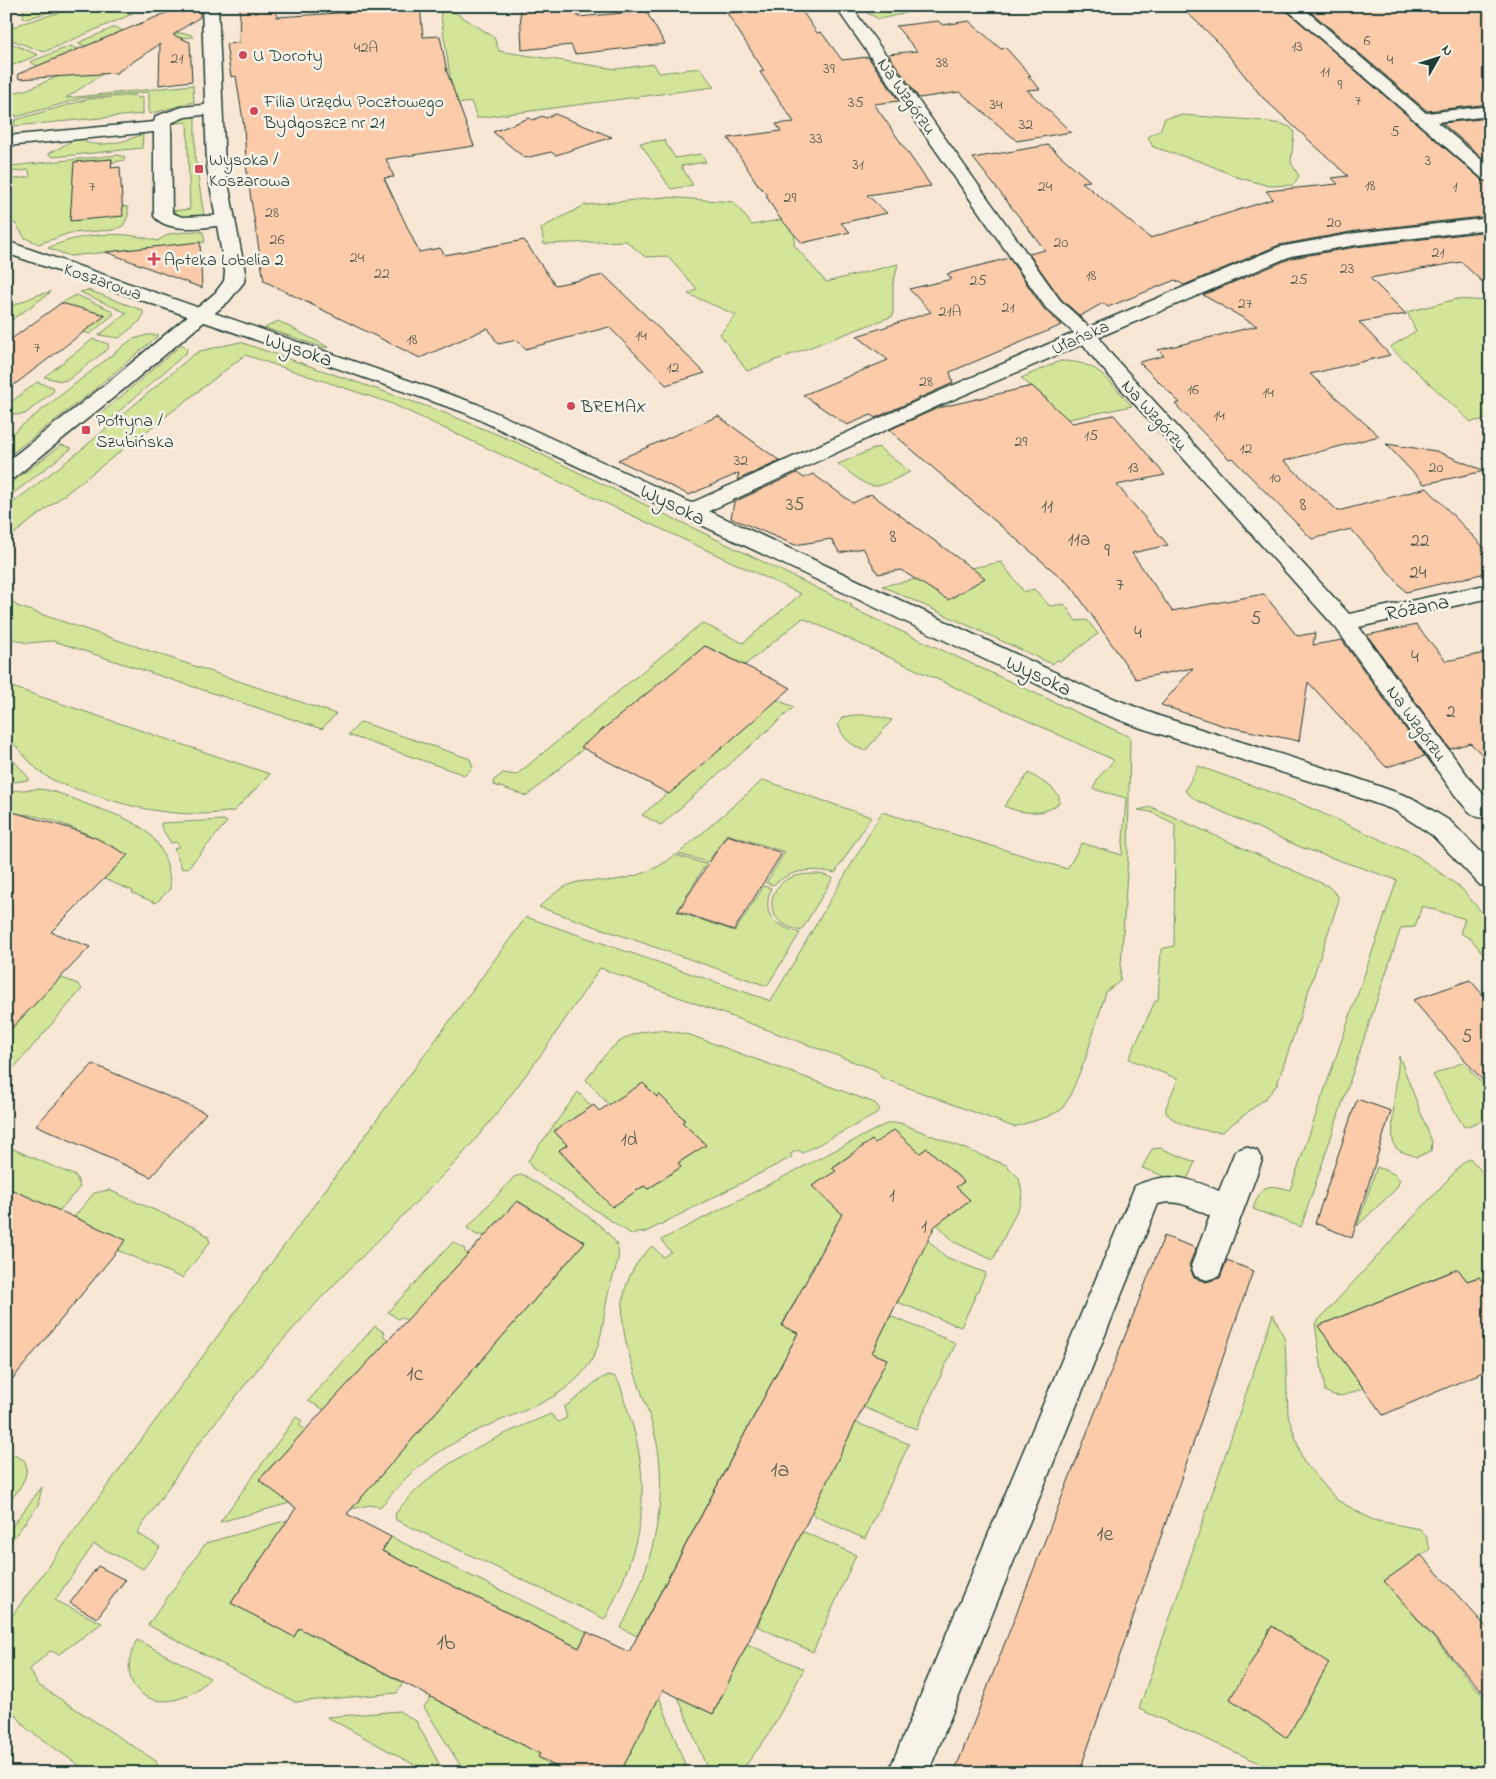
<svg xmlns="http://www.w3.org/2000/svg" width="1496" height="1779" viewBox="0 0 1496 1779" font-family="'Indie Flower',sans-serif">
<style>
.green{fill:#d2e599;stroke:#789166}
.building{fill:#fbcbaa;stroke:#1f3d34}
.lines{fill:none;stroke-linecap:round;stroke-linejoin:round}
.minor-casing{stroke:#1f3d34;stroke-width:3}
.tertiary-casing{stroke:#1f3d34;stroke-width:3}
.minor{fill:#f7f3e8;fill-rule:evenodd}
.tertiary{fill:#f7f3e8;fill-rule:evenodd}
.poi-dot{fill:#d1495b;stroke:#f7f3e8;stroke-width:2}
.labels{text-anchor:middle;stroke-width:5;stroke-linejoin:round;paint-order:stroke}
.far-number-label{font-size:16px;fill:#566052}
.far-poi-label{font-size:18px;fill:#1f3d34;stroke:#f7f3e8;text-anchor:start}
.far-street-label{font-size:18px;fill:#1f3d34;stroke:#f7f3e8}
.number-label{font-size:19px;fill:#566052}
.street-label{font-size:21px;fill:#1f3d34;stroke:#f7f3e8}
.near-number-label{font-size:22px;fill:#566052}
</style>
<rect width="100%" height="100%" fill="#f8e7d5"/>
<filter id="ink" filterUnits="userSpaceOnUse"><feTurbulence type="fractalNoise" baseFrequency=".02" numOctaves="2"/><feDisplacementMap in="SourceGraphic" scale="10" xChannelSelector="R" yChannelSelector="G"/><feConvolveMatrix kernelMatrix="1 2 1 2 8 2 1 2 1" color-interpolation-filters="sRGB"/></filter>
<g filter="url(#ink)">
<g class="green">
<path d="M24,6H69L26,19L23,18Z"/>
<path d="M81,6H110L132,14L44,52L6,38V32L20,24Z"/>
<path d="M864,6H938L879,19L867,13Z"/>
<path d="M440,9L456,13L494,37L499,51L616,69L654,64L659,73L700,68L714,87L477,118L471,102L458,104L451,83Z"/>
<path d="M115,27L123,31L86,46L78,43Z"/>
<path d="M165,32L190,34L193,37L154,40L66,98L193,85L194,102L149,114V92L82,98L16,117V115H6V95L28,89Z"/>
<path d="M6,41L38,55L6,68Z"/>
<path d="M70,46L78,49L38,66L30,62Z"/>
<path d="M136,95L137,98L143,97V114L14,126L15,120L88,99Z"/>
<path d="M195,115V157L204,216L189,218L173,214L172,211L190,209L187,122L169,124L177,118Z"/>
<path d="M1181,115L1254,120L1282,124L1290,127L1294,132L1291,163L1299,176L1293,185L1269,186L1237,177L1202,162L1153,147L1148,137L1160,130L1165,118Z"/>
<path d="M143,134L142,148L54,157L48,154L79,137L88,138L85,142C102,148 128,141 143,134Z"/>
<path d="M664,140L675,158L701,154L706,162L681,166L693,185L671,189L640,143Z"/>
<path d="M118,155L125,157L124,160L112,163V159L74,162L122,206L128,207V216L123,226L113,230L70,233L39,244L25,238L16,224L6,220V180L30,177L29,170L10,172V166Z"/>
<path d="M665,197L734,202L752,225L829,211L795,232L794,245L826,282L898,264L893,285V316L747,371L720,334L736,315L688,294L697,289L667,256L645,257L626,241L544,244L541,228L585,205Z"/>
<path d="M195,231L203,232L205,242L70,256L48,248C80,233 123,230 157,241L169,234Z"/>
<path d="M88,290L139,309L143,311V316L140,321L119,338L99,335L127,313L80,292Z"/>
<path d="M51,292L6,324V308C22,303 34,294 51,292Z"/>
<path d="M76,295L111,310L114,314L90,334L83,332L61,303Z"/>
<path d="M1457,299L1490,301V418L1471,422L1390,347L1416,331L1407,312Z"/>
<path d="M278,321L328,347L325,348L265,328Z"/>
<path d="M147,335H159L89,394L6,458V438L131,340Z"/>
<path d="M93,339L108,344L109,348L68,380L61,381L44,377Z"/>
<path d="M240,342L440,411L518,443L852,605L851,608L1130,737L1128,856L1120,981L1106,992L1085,1060L1069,1098L1061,1110L1047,1117L1014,1127L882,1078L876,1070L600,968L543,1052L495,1116L457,1161L320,1299L264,1361L196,1447L137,1533L160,1547L143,1569L94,1544L55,1600L102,1623L59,1654L50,1651L30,1669L37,1684L156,1761L160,1773H90L26,1728L13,1711L6,1695V1628L16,1610L526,917L771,1001L882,812L1067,869L1082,843L1122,855L1126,798L1093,789L1099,777L1114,760L803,618L745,665L705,646L527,796L494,785L493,781L503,773L516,775L702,623L743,643L801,594L390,403L245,355L6,540V508L76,454L193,355L200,351Z"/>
<path d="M182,344L187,349L186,353L109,420L97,417Z"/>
<path d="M1060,361C1100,361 1107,380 1132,406L1035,426L1011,409L1047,399L1021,378Z"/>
<path d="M37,382L53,387L54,391L25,414L17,415L6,412V406Z"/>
<path d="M61,445L72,448L6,499V487Z"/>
<path d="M878,447L910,472C868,492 876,492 838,464Z"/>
<path d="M1001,562L1024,592L1034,589L1050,606L1064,604L1076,621L1087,620L1098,634L1061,661L1057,660L1052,664L882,586Z"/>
<path d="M6,594L17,606L336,714L322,729L60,643L52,641L27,643L6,637Z"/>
<path d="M6,685L270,774L234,811C185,819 138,810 92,794C76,789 60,785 46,776C31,766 19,748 6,735Z"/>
<path d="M777,700L794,707L661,825L642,815Z"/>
<path d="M854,715H871L892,720L865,751C852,746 842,738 838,724L843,717Z"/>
<path d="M361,722L465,757L470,759L473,767L465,775L348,735Z"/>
<path d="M6,752L29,778L28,780L6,783Z"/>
<path d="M1198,766L1295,801L1417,856L1461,888L1490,922V954L1485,956L1471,939L1460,933L1465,919L1422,906L1415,927L1401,928L1301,1227L1253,1209C1261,1185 1266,1183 1290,1190L1397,880L1300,847L1196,800L1185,791Z"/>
<path d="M1029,773L1051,787L1059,796V803C1044,816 1022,814 1004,806Z"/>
<path d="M763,780L871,817L835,873C811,868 793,869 773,885L766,883L785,852L727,834L708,862L678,854Z"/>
<path d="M38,789C56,790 73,799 89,805C122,817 155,825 166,862C168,870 171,880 170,889L156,903L132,893L133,891L104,879L120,863V853C101,837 29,806 6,816V791Z"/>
<path d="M1151,807L1328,886L1338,896V903L1277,1085L1266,1098L1222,1132C1203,1131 1179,1127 1166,1113V1107L1178,1079L1129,1059L1155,1001L1158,1000L1161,949L1174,946L1175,824L1151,812L1138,810Z"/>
<path d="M224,820L227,822L188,868L182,869L174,849L179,846L176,842L171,843L161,827V823Z"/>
<path d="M675,855L706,864L677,912L735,931L764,886L771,888C761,917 775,925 800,933L767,986L539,907C550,897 563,885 578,882C587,880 597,881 606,881C631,879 656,871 675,855Z"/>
<path d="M820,874L833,878L801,931C795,929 788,927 783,924C765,911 770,886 790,878C799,874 810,874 820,874Z"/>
<path d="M60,977L78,984L82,989L6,1077V1034Z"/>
<path d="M663,1030L690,1035L875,1103L880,1109L875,1115L802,1153L799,1150L790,1154L792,1157L646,1232L631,1234L532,1168L528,1161L578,1092L592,1107L554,1131L567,1145L559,1151L589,1183L598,1177L621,1201L644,1186L648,1189L681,1167L678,1163L705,1145L682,1122L685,1120L660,1095L609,1105L586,1080C608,1049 622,1030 663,1030Z"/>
<path d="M1399,1056L1432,1142L1431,1151L1417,1157C1410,1154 1400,1153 1395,1147C1388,1137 1398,1071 1399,1056Z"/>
<path d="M1463,1062L1484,1086L1490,1084V1118L1464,1127L1433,1075Z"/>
<path d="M888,1123H900L1006,1165L1019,1178L1022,1193L1021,1202L993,1260L954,1242L937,1224L970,1200L956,1187L963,1181L927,1148L920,1153L875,1143L872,1140L833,1167L836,1171L813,1186L863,1233L837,1223L808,1275L814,1277L796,1299L782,1325L798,1333L637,1636L621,1628C648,1574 666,1518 659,1456C650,1385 586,1308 652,1246L663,1257L671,1252L661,1240Z"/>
<path d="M6,1146L76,1176L80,1187L59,1211L6,1204Z"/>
<path d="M1160,1148L1195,1162L1185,1184L1142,1168L1152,1149Z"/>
<path d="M1470,1158L1490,1181V1280L1483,1283L1478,1277L1467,1281L1457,1269L1318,1326L1363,1388C1349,1394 1339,1400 1325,1391L1315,1324L1463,1163Z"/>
<path d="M1377,1167L1394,1174L1400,1180L1396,1189L1357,1226Z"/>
<path d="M520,1175H524C549,1192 595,1216 613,1239C625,1253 614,1271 610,1286C603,1311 604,1341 590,1363C561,1407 503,1414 461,1439C441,1450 422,1463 405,1479C396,1488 389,1498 380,1507L369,1505L351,1509L585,1242L518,1201L484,1236L479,1234L478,1236L467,1228L514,1177Z"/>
<path d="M109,1190L198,1229L208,1237L210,1242L182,1278L117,1250L125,1241L74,1217L94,1193Z"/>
<path d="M918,1231L946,1257L986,1273L961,1327L897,1302Z"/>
<path d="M453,1242L465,1249L464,1251L468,1254L407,1321L401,1317L398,1319L388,1312Z"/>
<path d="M1273,1314L1285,1340L1288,1415L1303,1461L1337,1500L1373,1520L1420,1529L1426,1536L1430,1549L1385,1581L1490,1704V1773H1282L1139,1709Z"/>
<path d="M890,1316L956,1343L916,1429L863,1407L886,1359L872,1353Z"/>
<path d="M375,1326L385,1333L383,1336L389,1340L325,1410L308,1401Z"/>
<path d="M610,1375L615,1377C623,1386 622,1395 626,1405C655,1486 643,1545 605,1619L396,1520L395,1514C434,1463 493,1438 551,1414L558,1422L567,1418L564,1407C581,1398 593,1379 610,1375Z"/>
<path d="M296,1417L302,1421L299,1425L306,1430L259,1479L290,1503L220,1522Z"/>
<path d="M855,1422L909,1444L865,1539L811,1514Z"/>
<path d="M6,1451L24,1460C33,1475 15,1494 6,1506Z"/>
<path d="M42,1487L38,1505L6,1548V1534Z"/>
<path d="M288,1520L231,1603L294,1636L303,1622L327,1643L403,1683L397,1693L295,1702L148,1625L206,1543Z"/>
<path d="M802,1531L856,1555L813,1652L757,1626Z"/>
<path d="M391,1537L587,1632L579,1648L382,1551Z"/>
<path d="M137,1640L210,1678C170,1723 107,1697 137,1640Z"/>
<path d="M747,1644L804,1669L769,1734L740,1773H709L678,1697L713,1714Z"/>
<path d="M659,1696L688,1773H620Z"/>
<path d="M431,1697L512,1739L544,1747L538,1757L568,1773H465L424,1707Z"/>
<path d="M399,1711L416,1721L444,1773H429L327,1717Z"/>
</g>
<g class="building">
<path d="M183,6H200V17L173,35L190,42L192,81L159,85L160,44L116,73L19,79L18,74Z"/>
<path d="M240,6H277V17L369,11V6H420L423,37L440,36L447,72L474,146L386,159L394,177L384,178L419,252L440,248L445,255L524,240L555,285L604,275L705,373L666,385L609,327L525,349L517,340L498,344L488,328L420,358L264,281L247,174L244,127L236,76L231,77L226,44L239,43Z"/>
<path d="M520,6H577L578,17L646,11L665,44L575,54L571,45L522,50Z"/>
<path d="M1180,6H1281L1483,181L1490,183V216L1356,231L1279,245L1184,285L1175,280L1108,307L1103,303L1080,316L1061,299L1029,254L1045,250L973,158L1048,145L1090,181L1082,182L1150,238L1273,199L1266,191L1338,184L1332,178L1348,176L1262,97L1216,40Z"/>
<path d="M1304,6H1490V104L1427,111Z"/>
<path d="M800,8L817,33L821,32L842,60L868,57L899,101L874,104L931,186L867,195L887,213L841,223L850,232L802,243L779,217L766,196L768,195L758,185L728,138L781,131L776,124L794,122L760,72L764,71L727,13Z"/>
<path d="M938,21L943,25L969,21L1001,49L1006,48L1031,76H1028L1040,89L1027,90L1071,132L1017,141L960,92L919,98L888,54L917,51L896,26Z"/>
<path d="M555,114L612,137L556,155L551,152L525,158L493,132L529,118L533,120L542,116L546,118Z"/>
<path d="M1490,118V164L1442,123Z"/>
<path d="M112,159L111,168L120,167L123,216L70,221L74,162Z"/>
<path d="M1490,231V289L1461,262L1370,278L1406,314L1359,322L1390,355L1310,374L1379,436L1284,461L1338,511L1427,488L1490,554V572L1406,592L1351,529L1312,539L1232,458L1229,459L1175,404L1180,403L1139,362L1164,356L1158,350L1257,326L1203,295L1292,258L1356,247Z"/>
<path d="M200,242L202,288L106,252Z"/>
<path d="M1009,258L1044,309L1062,325L950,372L953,383L875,418L871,415L847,425L803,395L888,360L857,336L931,312L909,289L952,279L947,274Z"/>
<path d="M61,303L106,315L6,391V343Z"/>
<path d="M1032,386L1072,423L1114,415L1165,475L1117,485L1168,545L1132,553L1172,611L1264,594L1297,636L1315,633L1313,645L1342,640L1425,756L1386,767L1308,682L1299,741L1224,726L1161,705L1193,668L1136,679L1072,587L889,430L938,408Z"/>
<path d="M718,416L780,461L737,480L739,473L689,495L618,460Z"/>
<path d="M1386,444L1436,451L1485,471L1424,484Z"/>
<path d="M797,473L804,478L813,474L853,503L871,494L985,578L948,600L901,570L878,574L863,548L840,553L831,539L795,545L731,518L734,502Z"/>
<path d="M1416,625L1446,661L1490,652V762L1470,743L1450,749L1367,635Z"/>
<path d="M705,646L791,688L669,794L581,747Z"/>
<path d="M6,810L69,828L96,838L128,855L51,932L90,947L6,1034Z"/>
<path d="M727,835L782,853L734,930L678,911Z"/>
<path d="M1470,980L1490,1003V1089L1413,1000Z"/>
<path d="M93,1064L206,1113L151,1177L36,1125Z"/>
<path d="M643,1083L657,1097L660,1095L685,1120L682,1122L706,1145L678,1163L681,1167L648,1189L644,1186L612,1207L559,1150L567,1145L554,1131L594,1105L599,1111Z"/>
<path d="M1357,1099L1391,1111L1352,1238L1315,1223Z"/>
<path d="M894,1130L920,1153L927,1148L964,1182L956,1187L970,1200L935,1226L872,1353L887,1359L713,1714L663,1690L620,1773H568L538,1757L540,1754L299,1628L294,1637L231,1603L296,1508L259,1480L517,1201L585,1242L347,1514L391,1537L382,1551L579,1648L587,1632L629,1652L798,1333L782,1326L842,1214L812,1186L836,1171L832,1168L872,1140L875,1143Z"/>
<path d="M6,1187L126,1240L6,1387Z"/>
<path d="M1164,1236L1196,1248L1189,1265L1194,1278L1206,1282L1220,1278L1227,1260L1253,1271L1079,1773H954Z"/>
<path d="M1458,1269L1467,1281L1479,1277L1490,1291V1369L1383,1415L1318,1326Z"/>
<path d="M1421,1555L1490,1631V1700L1384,1581Z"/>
<path d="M98,1566L125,1580L97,1618L70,1603Z"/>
<path d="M1272,1626L1329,1663L1287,1738L1230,1699Z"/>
</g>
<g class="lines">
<g class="minor-casing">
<g id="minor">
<path d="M835,6H851L1060,300L1089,327L1279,247L1356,233L1490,218V229L1356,245L1291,256L1099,337L1110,353L1349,614L1490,584V598L1359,627L1473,783L1490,800V817C1474,822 1464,806 1455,795L1336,628L1096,361L1083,344L938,406L709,511L1097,692L1159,716L1353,777L1412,798L1450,821L1490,861V888L1480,885L1432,835L1394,810L1335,789L1141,728L1079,704L463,412L6,253V241L477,404L691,503L924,398L1074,333L1046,308Z"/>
<path d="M1283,6H1301L1426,113L1490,106V116L1437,122L1490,167V181L1484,180Z"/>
<path d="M213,104L219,105L221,109L219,113L185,117L171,123L172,213L182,217L226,215L232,216L235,220L232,224L226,225C207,227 167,234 154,216V132L6,146V136L154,122L156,116L182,107Z"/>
<path d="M1246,1147L1257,1151L1262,1160L1219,1276L1207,1280L1195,1276L1191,1266L1210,1216C1194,1208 1176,1198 1158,1204L928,1773H888L1135,1186C1168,1171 1187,1177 1219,1191L1235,1151Z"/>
</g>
</g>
<g class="tertiary-casing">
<path id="tertiary" d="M202,6H218L225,167L245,272L244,282L229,301L124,389L14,478L6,479V462L110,381L215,293L224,281L225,272L207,167Z"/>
</g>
<use href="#minor" class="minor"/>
<use href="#tertiary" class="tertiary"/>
</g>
</g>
<g class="poi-dot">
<circle cx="243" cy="55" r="5"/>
<circle cx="254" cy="111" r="5"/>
<rect x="194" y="164" width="10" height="10" rx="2.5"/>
<path d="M151.5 251.5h5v5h5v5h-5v5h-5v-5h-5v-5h5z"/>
<circle cx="571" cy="406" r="5"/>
<rect x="81" y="425" width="10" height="10" rx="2.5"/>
</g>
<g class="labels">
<g class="far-number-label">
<text x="1367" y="45">6</text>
<text x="1297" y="51">13</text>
<text x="366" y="52">42A</text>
<text x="177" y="63">21</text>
<text x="1390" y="64">4</text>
<text x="942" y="67">38</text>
<text x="829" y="73">39</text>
<text x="1325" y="76">11</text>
<text x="1340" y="89">9</text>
<text x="1358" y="105">7</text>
<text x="856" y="107">35</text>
<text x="996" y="109">34</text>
<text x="1026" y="129">32</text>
<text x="1395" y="136">5</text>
<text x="816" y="143">33</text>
<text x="1428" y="165">3</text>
<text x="858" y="169">31</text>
<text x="1370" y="190">18</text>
<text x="92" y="191">7</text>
<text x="1045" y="191">24</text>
<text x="1455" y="191">1</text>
<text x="790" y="202">29</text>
<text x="272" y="217">28</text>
<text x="1334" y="227">20</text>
<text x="277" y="244">26</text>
<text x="1061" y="247">20</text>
<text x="1438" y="257">21</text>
<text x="357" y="262">24</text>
<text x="1347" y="273">23</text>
<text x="382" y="278">22</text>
<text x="1091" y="280">18</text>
<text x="1299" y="284">25</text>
<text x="978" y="285">25</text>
<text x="1245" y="308">27</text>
<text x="1008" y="312">21</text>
<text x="950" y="316">21A</text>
<text x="641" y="340">14</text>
<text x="412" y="344">18</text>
<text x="37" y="352">7</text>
<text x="673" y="372">12</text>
<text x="926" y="386">28</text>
<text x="1193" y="394">16</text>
<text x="1268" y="397">14</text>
<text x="1219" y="420">14</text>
<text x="1091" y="440">15</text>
<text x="1021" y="446">29</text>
<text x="1246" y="453">12</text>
<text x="741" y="465">32</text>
<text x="1133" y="472">13</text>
<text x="1436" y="472">20</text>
<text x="1275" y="482">10</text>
</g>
<g class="far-poi-label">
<text x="253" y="61">U Doroty</text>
<text x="264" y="107">Filia Urzędu Pocztowego<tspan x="264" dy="21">Bydgoszcz nr 21</tspan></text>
<text x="209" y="165">Wysoka /<tspan x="209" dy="21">Koszarowa</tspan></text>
<text x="164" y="265">Apteka Lobelia 2</text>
<text x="581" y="412">BREMAX</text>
<text x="96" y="426">Połtyna /<tspan x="96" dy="21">Szubińska</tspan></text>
</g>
<g class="far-street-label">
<text transform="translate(907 96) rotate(55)" y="6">Na Wzgórzu</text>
<text transform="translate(103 281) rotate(19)" y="6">Koszarowa</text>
<text transform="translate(1080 337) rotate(-24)" y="6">Ułańska</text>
<text transform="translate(1155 415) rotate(48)" y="6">Na Wzgórzu</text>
<text transform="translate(1417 723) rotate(54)" y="6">Na Wzgórzu</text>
</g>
<g class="number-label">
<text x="795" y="510">35</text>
<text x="1303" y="510">8</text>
<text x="1047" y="512">11</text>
<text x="893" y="542">8</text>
<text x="1079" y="545">11a</text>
<text x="1420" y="546">22</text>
<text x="1107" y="556">9</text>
<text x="1418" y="578">24</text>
<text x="1120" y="590">7</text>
<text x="1256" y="624">5</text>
<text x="1138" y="638">4</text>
<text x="1415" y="662">4</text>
<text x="1451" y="717">2</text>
<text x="1467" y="1042">5</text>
<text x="629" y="1145">1d</text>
<text x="892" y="1201">1</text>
<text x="924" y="1232">1</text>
</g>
<g class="street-label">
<text transform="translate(299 349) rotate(18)" y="7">Wysoka</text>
<text transform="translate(673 504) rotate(26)" y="7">Wysoka</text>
<text transform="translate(1417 607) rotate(-12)" y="7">Różana</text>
<text transform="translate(1039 675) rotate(25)" y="7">Wysoka</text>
</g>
<g class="near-number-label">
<text x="415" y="1380">1c</text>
<text x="780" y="1476">1a</text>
<text x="1105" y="1540">1e</text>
<text x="446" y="1649">1b</text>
</g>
</g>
<rect width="1496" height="1779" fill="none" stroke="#f7f3e8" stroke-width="25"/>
<rect x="12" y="12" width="1471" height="1754" fill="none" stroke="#1f3d34" stroke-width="2" filter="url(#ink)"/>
<g transform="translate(1438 58) rotate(51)" stroke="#f7f3e8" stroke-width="4" paint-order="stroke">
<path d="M0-4L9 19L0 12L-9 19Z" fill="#1f3d34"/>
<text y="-8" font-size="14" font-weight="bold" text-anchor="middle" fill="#1f3d34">N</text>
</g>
</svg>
